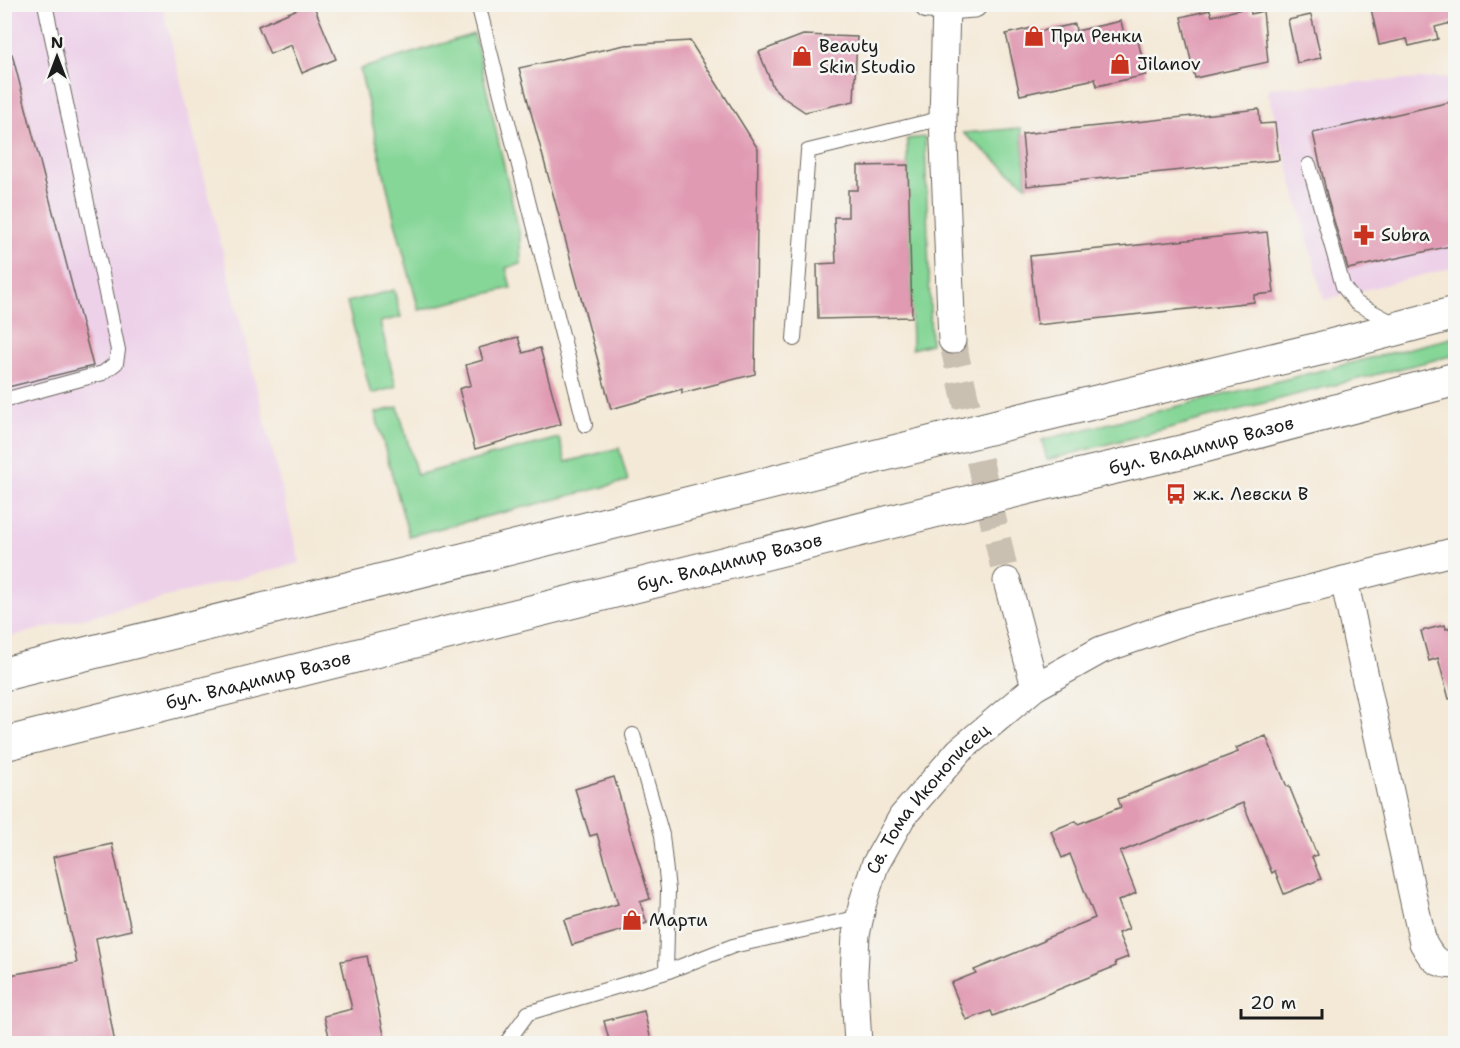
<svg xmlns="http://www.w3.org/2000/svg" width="1460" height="1048" viewBox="0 0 1460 1048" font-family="'Shantell Sans',sans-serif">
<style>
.built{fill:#edd1e9}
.green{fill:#85d697;stroke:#50795a;stroke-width:1.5}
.building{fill:#e09ab2}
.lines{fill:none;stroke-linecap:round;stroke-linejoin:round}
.minor-tunnel{stroke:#c9c0b2;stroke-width:27;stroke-dasharray:27 14;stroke-linecap:butt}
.service-casing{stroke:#68645d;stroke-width:16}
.minor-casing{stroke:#68645d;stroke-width:29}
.primary-casing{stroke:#68645d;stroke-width:35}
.service{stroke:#fff;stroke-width:14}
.minor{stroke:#fff;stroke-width:27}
.primary{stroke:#fff;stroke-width:33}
.primary-bridge-casing{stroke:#68645d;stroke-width:35;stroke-linecap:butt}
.primary-bridge{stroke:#fff;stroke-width:33}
.labels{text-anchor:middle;stroke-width:5;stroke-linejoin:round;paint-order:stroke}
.poi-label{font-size:18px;fill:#1c1c1c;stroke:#f6f6f2;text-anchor:start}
.street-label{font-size:18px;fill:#1c1c1c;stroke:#f6f6f2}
</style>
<rect width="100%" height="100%" fill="#f6f6f2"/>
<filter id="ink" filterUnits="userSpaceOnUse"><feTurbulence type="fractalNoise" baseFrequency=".0167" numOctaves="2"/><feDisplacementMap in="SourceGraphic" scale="12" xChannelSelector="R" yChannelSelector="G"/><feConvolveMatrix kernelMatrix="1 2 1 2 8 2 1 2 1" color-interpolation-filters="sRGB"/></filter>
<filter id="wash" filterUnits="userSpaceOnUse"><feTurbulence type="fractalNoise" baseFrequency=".008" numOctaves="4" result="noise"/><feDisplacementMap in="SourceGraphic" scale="24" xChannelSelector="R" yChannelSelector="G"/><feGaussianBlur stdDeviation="1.35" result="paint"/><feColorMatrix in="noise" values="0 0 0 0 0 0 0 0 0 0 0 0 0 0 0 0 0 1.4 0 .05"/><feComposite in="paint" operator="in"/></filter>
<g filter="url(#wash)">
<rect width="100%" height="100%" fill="#f4e9d7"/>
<g class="built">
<path d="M5,5H162L300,563L5,638Z"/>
<path d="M1455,77V267L1324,300L1267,88Z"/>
</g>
<g class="green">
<path d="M474,34L520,236L521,264L506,268L511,288L419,310L395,222L360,69Z"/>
<path d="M1021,128L1027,186L963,133Z"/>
<path d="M925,137L931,344L912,349L907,139Z"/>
<path d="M394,290L401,317L380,322L396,387L371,394L347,302Z"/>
<path d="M1455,337V355L1314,390L1047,460L1042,440Z"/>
<path d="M398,407L417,475L559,438L566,462L619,448L628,481L409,536L375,413Z"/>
</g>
<g id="blocks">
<g class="building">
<path d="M309,4H313L336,59L302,73L291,45L270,54L258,26Z"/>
<path d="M1370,4H1455V22L1435,27L1438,39L1409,46L1407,39L1379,45Z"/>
<path d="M1250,7L1251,14L1263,11L1268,62L1195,78L1181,17L1210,10L1212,16Z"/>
<path d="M1311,15L1321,58L1297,63L1288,20Z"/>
<path d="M1121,21L1124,34L1136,32L1146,75L1097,86L1095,79L1020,95L1006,34L1036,27L1037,32L1075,24L1076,31Z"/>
<path d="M803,35L857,37L854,101L805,112L784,98L773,87L759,52Z"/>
<path d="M690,41L758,149L755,374L682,393V389L611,409L519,68L625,45Z"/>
<path d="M12,54L93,366L4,388V55Z"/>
<path d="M1455,101V245L1348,269L1328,200L1313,133Z"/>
<path d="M1259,109L1260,124L1275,123L1279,160L1027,186L1022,134Z"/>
<path d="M908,165L912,317L818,319L817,264L836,263L834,217H848V190H858V166Z"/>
<path d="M1267,232L1274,293L1254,295V302L1037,325L1030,256Z"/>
<path d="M518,337L523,353L540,348L561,424L475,449L459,389L471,385L466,365L483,360L479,348Z"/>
<path d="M1445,625L1446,629L1455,626V698L1449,699L1438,658L1429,661L1421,631Z"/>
<path d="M1266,736L1287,787L1289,786L1317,855L1312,857L1321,879L1284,894L1275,871L1272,873L1243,803L1120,852L1136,893L1118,901L1129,929L1118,933L1128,957L1115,962L1116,966L993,1016L991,1011L966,1020L951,983L976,973L974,970L1044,941V939L1095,918L1070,854L1062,858L1051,831L1076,821L1078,824L1121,807L1118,799L1238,752L1236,748Z"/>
<path d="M614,777L650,899L640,902L647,923L572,945L564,920L618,904L597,834L590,836L575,789Z"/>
<path d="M112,844L131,930L96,938L115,1044H4V976L77,963L53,857Z"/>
<path d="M367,956L386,1044H331L324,1016L352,1009L341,961Z"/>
<path d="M644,1011L652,1044H610L604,1021Z"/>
</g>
</g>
</g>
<g filter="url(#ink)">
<use href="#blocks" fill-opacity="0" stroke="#68645d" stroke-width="1.5"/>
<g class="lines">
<path class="minor-tunnel" d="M952,340L1007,581"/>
<g class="service-casing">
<g id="service">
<path d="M478,4L585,425"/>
<path d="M1309,165L1343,286L1356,303L1397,325"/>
<path d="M794,339L808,151L943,118"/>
<path d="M4,400L103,373L116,363L118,350L45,4"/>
<path d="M633,735L662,835L668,890L666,972"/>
<path d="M508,1044L507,1042L528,1013L666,972L733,946L860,917"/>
</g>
</g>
<g class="minor-casing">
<g id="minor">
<path d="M928,5L946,6L974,4"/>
<path d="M946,6L943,118L952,340"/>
<path d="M1344,580L1423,943C1432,959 1436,965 1456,965"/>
<path d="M1007,581L1035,687"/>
<path id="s1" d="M858,1044L854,973L856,935L863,902L875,865L902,817L959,751L1035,687L1101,650L1185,621L1456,551"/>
</g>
</g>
<g class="primary-casing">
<g id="primary">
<path d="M1021,420L1319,349L1456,313"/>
<path id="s2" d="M1038,485L1185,451L1456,379"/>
<path d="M4,674L311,598"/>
</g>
</g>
<use href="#service" class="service"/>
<use href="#minor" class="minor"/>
<use href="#primary" class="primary"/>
<g class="primary-bridge-casing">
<g id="primary-bridge">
<path d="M311,598L1021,420"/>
<path id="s3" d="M4,744L1038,485"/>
</g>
</g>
<use href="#primary-bridge" class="primary-bridge"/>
</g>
</g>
<defs>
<g id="shop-bare" transform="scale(1.62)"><path d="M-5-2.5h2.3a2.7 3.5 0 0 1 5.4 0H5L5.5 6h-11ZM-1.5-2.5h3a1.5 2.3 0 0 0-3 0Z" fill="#c8321e" stroke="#f6f6f2" stroke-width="2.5" paint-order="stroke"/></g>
<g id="pharmacy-bare" transform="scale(1.62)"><path d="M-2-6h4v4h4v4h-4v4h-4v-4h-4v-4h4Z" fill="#c8321e" stroke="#f6f6f2" stroke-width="2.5" paint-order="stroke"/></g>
<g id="bus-bare" transform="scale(1.62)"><path d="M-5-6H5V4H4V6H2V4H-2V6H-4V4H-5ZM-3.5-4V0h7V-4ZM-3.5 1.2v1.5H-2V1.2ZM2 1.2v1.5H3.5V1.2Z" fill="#c8321e" stroke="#f6f6f2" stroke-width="2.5" paint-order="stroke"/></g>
</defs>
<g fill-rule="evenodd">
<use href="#shop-bare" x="1034" y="36"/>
<use href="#shop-bare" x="802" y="56"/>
<use href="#shop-bare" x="1120" y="64"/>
<use href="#pharmacy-bare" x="1364" y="235"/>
<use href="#bus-bare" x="1176" y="494"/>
<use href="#shop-bare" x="632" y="920"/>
</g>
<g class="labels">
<g class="poi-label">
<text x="1051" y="42">При Ренки</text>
<text x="819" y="52">Beauty<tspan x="819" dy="21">Skin Studio</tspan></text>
<text x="1137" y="70">Jilanov</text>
<text x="1381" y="241">Subra</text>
<text x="1193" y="500">ж.к. Левски В</text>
<text x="649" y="926">Марти</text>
</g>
<g class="street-label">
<text dy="6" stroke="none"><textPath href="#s2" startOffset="168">бул. Владимир Вазов</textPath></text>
<text dy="6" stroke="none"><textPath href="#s3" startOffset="748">бул. Владимир Вазов</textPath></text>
<text dy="6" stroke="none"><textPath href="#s3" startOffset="262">бул. Владимир Вазов</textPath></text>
<text dy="6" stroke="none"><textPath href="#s1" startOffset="267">Св. Тома Иконописец</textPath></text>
</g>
</g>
<rect width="1460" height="1048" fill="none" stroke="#f6f6f2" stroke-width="24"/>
<g transform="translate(57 57)" stroke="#f6f6f2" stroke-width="4.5" paint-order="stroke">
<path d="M0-4.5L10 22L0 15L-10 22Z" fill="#1c1c1c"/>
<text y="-9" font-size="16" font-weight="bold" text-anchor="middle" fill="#1c1c1c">N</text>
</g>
<path d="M1241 1009v9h81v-9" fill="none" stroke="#1c1c1c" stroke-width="3"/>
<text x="1250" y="1009" font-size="18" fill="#1c1c1c" stroke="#f6f6f2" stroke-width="4.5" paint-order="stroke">20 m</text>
</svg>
